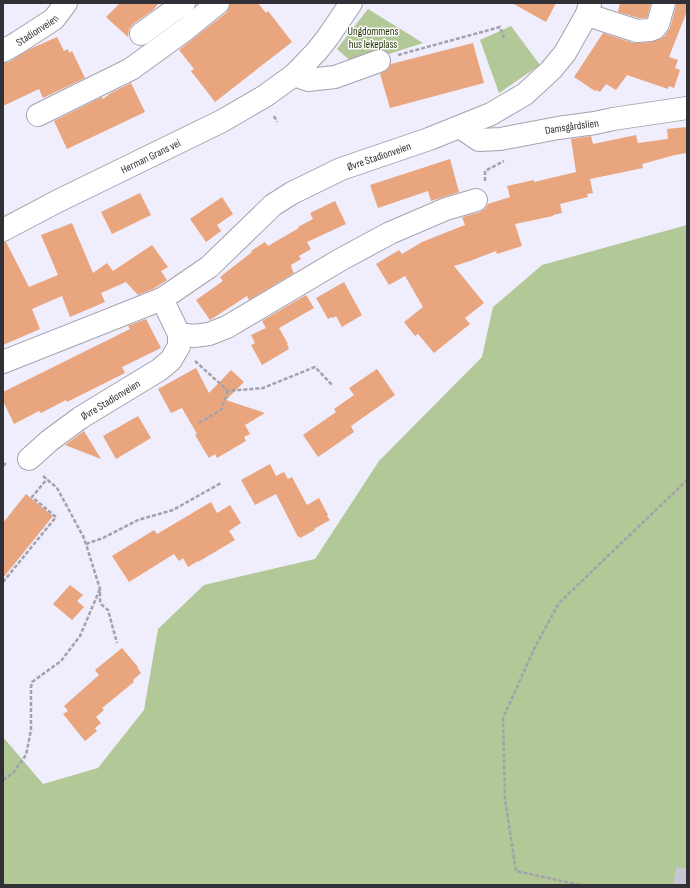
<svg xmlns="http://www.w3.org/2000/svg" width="690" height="888" viewBox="0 0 690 888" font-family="'Sofia Sans Condensed',sans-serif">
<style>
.green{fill:#b2c896}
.building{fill:#e9a57e}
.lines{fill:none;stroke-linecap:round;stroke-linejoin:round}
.highway-tunnel{stroke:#cac7d4;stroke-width:22;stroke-dasharray:22 11;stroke-linecap:butt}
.street-casing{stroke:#a5a2b0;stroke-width:24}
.path{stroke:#a3a1ad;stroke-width:2.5;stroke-dasharray:4 2;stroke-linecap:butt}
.street{stroke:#fff;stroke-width:22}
.labels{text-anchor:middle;stroke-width:3;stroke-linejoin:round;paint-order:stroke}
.street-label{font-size:11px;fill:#313036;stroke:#fdfdfd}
.park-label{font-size:11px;fill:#1f3000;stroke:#fdfdfd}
</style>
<rect width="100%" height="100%" fill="#f0edfc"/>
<g class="green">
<path d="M368,9L423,43L355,65L337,49Z"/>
<path d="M511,26L540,65L499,93L480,40Z"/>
<path d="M687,225V885H3V737L43,784L98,768L144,710L158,629L204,585L315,559L379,461L482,357L493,307L542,265Z"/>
</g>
<g class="building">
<path d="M120,3H159L153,10L133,24L129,29L128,37L106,17Z"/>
<path d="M230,3H258L266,13L268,11L292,42L215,102L191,71L194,69L179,50L226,13L229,8Z"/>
<path d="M512,3H556L546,22Z"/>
<path d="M620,3H651L647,18H639L618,12Z"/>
<path d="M676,3H687V11L669,57L678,60L675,68L680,70L674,88L669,86L668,89L627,75L616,90L606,84L600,92L596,90L595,91L574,77L603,33L633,43H638L651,42L660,39L665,36L670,28L676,6Z"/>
<path d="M57,37L64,51L68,49L69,53L72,51L85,78L43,98L39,89L3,106V63L9,62L30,49Z"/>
<path d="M473,43L484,83L390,108L380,74L388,69L391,64Z"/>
<path d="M131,83L145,112L67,149L54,121L102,97L103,99L111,93Z"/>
<path d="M687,127V153L675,155L642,164L643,168L590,179L593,193L587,194L588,197L560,204L562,213L553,215V216L515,224L522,246L497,254L496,251L470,261L454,266L484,303L465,318L470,324L434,353L418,334L415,336L404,322L423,307L405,276L389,285L376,264L399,250L402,254L422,242L465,225L462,217L480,212L485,209L488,204L510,197L507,186L534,180V182L576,172L571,139L591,136L593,144L636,135L638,143L668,139L667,129Z"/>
<path d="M450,159L459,192L431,201L428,191L378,208L370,185Z"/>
<path d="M140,193L151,215L112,234L101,212Z"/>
<path d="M222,197L233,214L217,225L221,231L206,242L190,219Z"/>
<path d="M335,201L346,224L307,242L311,249L299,256L301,259L291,265L292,267H291L294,273L249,300L247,296L210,320L196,300L223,281L220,277L252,252L251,251L265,242L268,246L299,228L298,227L313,219L310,213Z"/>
<path d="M72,223L93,273L107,263L113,271L152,245L168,267L161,271L167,280L153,289L138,295L126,282L101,293L105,302L70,317L62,296L32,309L40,329L3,345V242H6L29,287L58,275L41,235Z"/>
<path d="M344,282L362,315L342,327L336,316L333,318L332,317L328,319L316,298Z"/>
<path d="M306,295L314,308L279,328L288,344H287L289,349L262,365L251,345L255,343L251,335L266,328L262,321Z"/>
<path d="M146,319L161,348L122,367L125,373L67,402L66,400L41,413L39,411L14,424L3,401V392L130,329L128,326Z"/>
<path d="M196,368L209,393L231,370L244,382L226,400L265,413L245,425L250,434L244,437L246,441L217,458L215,454L209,458L195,435L197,434L182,408L171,413L158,389Z"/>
<path d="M377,369L395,395L351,426L354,432L318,457L303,435L336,412L334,409L354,395L349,388Z"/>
<path d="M138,416L151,438L116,459L103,436Z"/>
<path d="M84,431L101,459L65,445Z"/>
<path d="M270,464L276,476L284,472L288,479L292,477L307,505L319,498L328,515L327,516L330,520L314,529L315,530L300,538L299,536L298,537L276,494L255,505L241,480Z"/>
<path d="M26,494L53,516L3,578V523Z"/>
<path d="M211,502L217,513L230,505L241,523L229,531L235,540L198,562V561L188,567L183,558L179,561L174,554L129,582L112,556L154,530L157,534Z"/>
<path d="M70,585L83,595L77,601L84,607L72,620L53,604Z"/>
<path d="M122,648L138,667H137L141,673L133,680L134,682L102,708L104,710L96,717L101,723L95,728L97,731L85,741L63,714L68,711L64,706L99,675L95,670Z"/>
</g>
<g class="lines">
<path class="highway-tunnel" d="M684,885L687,869"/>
<g class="street-casing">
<g id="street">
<path d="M587,14L597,18L637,31L650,30L655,28L658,24L664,3"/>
<path d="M141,34L184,3"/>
<path id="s1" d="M3,51L17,43L54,19L66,3"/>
<path d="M294,75L308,80L335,77L379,61"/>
<path d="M38,115L131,69L186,29L218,3"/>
<path id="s2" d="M460,127L479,140L500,139L558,128L595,123L613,119L687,108"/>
<path id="s3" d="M3,230L58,201L222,121L265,96L294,75L317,51L328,37L351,3"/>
<path d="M162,299L179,334L194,336L209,334L227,327L340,260L390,233L446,209L476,200"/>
<path id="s4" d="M3,362L162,299L209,267L273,205L292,193L341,169L429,139L491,114L525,94L551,70L565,53L587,14L590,3"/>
<path id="s5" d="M29,459L49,441L80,418L159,370L171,360L179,346V334"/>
</g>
</g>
<g class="path">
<path d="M398,55L500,27L504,38"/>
<path d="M274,116L277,122"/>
<path d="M485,181V171L504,161"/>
<path d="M195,361L228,391L263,388L315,367L333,386"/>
<path d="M199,423L221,410L228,391"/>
<path d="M3,466L7,462"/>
<path d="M43,476L57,488L83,536L86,544L100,589V601L102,605L108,610L117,643"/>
<path d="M86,544L103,538L138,520L173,510L221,483"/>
<path d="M3,582L56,517L32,497L47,479"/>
<path d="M3,780L13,773L26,755L31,730V687L32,682L61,661L80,636L100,589"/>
<path d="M580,885L516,871L505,799L503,718L536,645L559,603L687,480"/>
</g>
<use href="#street" class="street"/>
</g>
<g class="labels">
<g class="street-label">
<text dy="4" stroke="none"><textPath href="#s1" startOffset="40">Stadionveien</textPath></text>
<text dy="4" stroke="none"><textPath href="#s2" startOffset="117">Damsgårdslien</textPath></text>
<text dy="4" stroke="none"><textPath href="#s3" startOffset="165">Herman Grans vei</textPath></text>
<text dy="4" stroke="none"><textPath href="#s4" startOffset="434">Øvre Stadionveien</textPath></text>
<text dy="4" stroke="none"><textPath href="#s5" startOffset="101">Øvre Stadionveien</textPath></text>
</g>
<g class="park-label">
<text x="373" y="35">Ungdommens<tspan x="373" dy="13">hus lekeplass</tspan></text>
</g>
</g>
<rect width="690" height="888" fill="none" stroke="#313036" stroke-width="8"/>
</svg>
